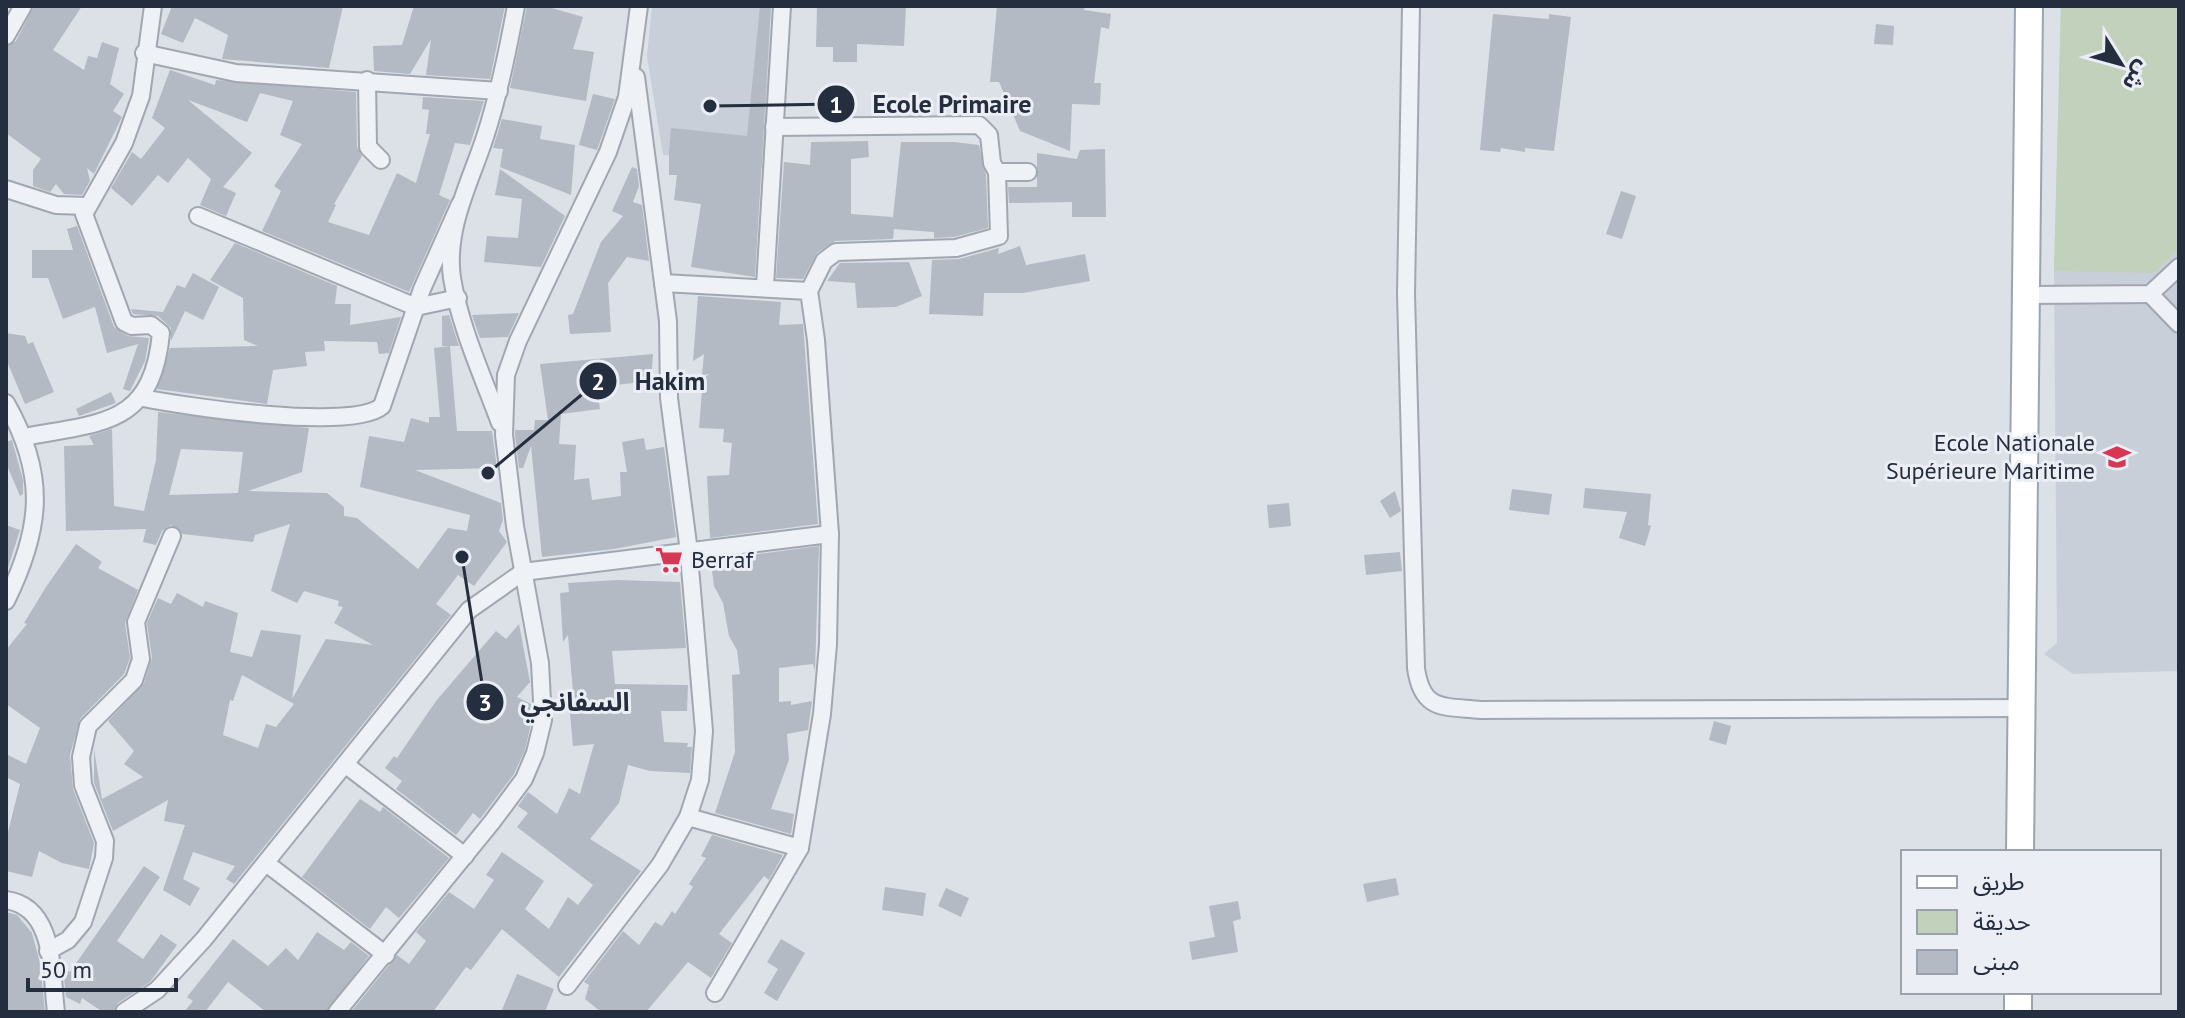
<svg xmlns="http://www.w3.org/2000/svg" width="2185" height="1018" viewBox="0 0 2185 1018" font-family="'PT Sans','Noto Sans Arabic',sans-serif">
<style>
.built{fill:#c9cfd9}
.green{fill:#c2d1bc}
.building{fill:#b3bac4;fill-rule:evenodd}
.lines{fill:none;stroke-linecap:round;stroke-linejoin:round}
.street-casing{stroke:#a1a7b1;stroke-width:20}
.primary-casing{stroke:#9aa5b3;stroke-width:30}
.street{stroke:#eef1f5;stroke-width:16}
.primary{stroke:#fff;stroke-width:26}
.labels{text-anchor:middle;stroke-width:6;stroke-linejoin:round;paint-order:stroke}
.poi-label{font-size:24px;fill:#252e3e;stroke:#ebeff5;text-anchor:end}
.leader{fill:none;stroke:#252e3e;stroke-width:3}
.callout-dot{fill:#252e3e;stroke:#ebeff5;stroke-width:3}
.mark-label{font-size:24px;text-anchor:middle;font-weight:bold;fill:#fff}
.callout-label{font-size:26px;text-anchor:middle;font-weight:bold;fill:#252e3e;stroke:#ebeff5;stroke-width:6;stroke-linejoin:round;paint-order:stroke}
</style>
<rect width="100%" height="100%" fill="#dce0e7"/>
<g class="built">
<path d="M652,6H771L763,168L663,155L647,57Z"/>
<path d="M2061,6H2179V671L2073,674L2044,654L2057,643L2054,271Z"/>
</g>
<path class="green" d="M2061,6H2179V249L2154,273L2054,271Z"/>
<g class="building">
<path d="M34,6H82L53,50L84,70L88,56L97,58L102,42L119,48L110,84L124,94L113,111L122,117L94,174L87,168L90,181L82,195L64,194L56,184L50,192L33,186V170L41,159L6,133V47L16,41Z"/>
<path d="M172,6H343L329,68L222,59L228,35L195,18L183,43L161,34Z"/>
<path d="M414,6H505L490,79L426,75L431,39L410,74L374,71L373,46L402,45Z"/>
<path d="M527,6H545L583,17L573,49L594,52L586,101L510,88Z"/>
<path d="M760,6H771L755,277L691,267L701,204L674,200L677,175H669V151L671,128L747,136Z"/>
<path d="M817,6H906L904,46L857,44V62H833V47H816Z"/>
<path d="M997,6H1085L1084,10L1111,14L1109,29L1101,27L1094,83H1101L1100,105L1072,104L1070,151L1020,131L999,82H990Z"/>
<path d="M1493,14L1549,19V14L1571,17L1554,151L1525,148V152L1501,148L1500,152L1480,150Z"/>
<path d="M1876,24L1894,26L1893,45L1874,44Z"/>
<path d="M170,70L215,85L216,80L356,92L357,147L362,156L334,204L336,205L328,222L369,235L397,173L416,183L430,134H426L429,110L422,109L423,97L484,101L470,145L455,143L439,195L450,200L409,292L262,231L281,191L274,186L302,144L280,135L293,101L260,93L247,122L188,100L252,153L223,187L236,193L226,216L200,205L211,179L188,158L168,183L158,175L132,206L111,188L132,152L141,159L165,128L152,118Z"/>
<path d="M593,94L615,99L597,150L579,145Z"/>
<path d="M502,119L542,126L540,139L575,145L571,195L500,167L503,149L493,148Z"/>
<path d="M868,141L869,157L851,159V214L893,217L901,142H954L979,145L986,175L988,228L954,237L934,238V232L894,229L893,239L835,241L817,253L803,279L776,278L784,162L810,165L811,142Z"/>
<path d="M1105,149L1106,217H1072V202L1009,203L1008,187H1037V153L1077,159L1080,150Z"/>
<path d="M632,167L637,169L639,186L633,202L642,205L649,261L627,257L608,283L611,332L570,334L568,315L573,314L601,242L623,216L612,211Z"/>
<path d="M500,169L565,216L541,267L484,262L487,236L518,238L522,199L495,195Z"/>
<path d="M1621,191L1636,196L1622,239L1606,234Z"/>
<path d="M77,226L114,327L128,336L149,338L145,361L130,391L123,389L138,344L107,353L95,307L63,319L48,278H32V250H73L67,229Z"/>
<path d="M235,243L337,286L335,304H351L350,325L401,317L389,353L379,354L377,342L324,341L325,351L305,352L307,366L273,370L267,404L157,389L170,348L258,346L244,340L243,298L210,280Z"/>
<path d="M1020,246L1026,265L1085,254L1090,281L1023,293H984L983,316L929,314L932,260L959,259L999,248L998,254Z"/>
<path d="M909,262L922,296L896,307L857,308L855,283L827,281L840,263Z"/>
<path d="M193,273L219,287L203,320L185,311L171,341V328L158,316L133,314L131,309L163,312L177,285L185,288Z"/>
<path d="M698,296L781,302L779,325L803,324L818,524L710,538L707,476L729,475L732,443L723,442L724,429L699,428L703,378L710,374L702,375L704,354L693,361Z"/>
<path d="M519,313L508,337L480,338L472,315Z"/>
<path d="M449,315L456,337L459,346H442V316Z"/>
<path d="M6,333L25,336L28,344L33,342L54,392L25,404L6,359Z"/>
<path d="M450,346L457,431H492L497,468L415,470L501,503L503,520L499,531L507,542L474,586L458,575L436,604L451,615L234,884L226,879L235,866L193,852L183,879L200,888L190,906L163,890L185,825L164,821L168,800L113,831L94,783V749L102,799L143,777L124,764L134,751L108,721L144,683L152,658L147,623L158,598L171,604L177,593L203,607L205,601L238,613L230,652L252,657L261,630L301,635L292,699L326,639L373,645L334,623L343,607L338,606L339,601L304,591L297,603L271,591L290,524L255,535L253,542L183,534L171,525L162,531L156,545L143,542L146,529L66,531L64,446L94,445L89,436L112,429L114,506L144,511L156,460L158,412L309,428L302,472L248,491L327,493L344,507V516L357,518L418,569L448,528L467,531L470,515L360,487L369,436L404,442L411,418L429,423V417H440L434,348ZM181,449L243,452L238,493L169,495ZM242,675L294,704L276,727L266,724L258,748L223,735L230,700L233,701Z"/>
<path d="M653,354L651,381L597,387L600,409L561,414L559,444L576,445L574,480L589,478L592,500L621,496L620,472H627L622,442L644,438L646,450L664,447L676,537L614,549L542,557L531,446L523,468H519L515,435V430H534L535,420H548L540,364Z"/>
<path d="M111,392L116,403L79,416L76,409Z"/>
<path d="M12,440L23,480V494L20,496L6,463V442Z"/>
<path d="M1585,488L1651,494L1648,525L1651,526L1645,546L1619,538L1627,512L1583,508Z"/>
<path d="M1512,489L1552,494L1549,515L1509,510Z"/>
<path d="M1395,491L1401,511L1390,518L1380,501Z"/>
<path d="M1289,503L1291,526L1269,528L1267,505Z"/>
<path d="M6,525L20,530L6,574Z"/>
<path d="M76,544L102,562L98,568L138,590L125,623L130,658L124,674L80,719L70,755L73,789L94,843L89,869L62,863L39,851L32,877L6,871V840L20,784L6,777V754L26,764L40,728L6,704V650L27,624L24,623L46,587Z"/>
<path d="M819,546L815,671L813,664L779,668V702L791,701V705L812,701L808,730L787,734L789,760L771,809L794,814L791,834L715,813L735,752L732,675L740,674L737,650L729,636L723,603L714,586L711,563L719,559Z"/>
<path d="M1400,552L1402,571L1366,575L1364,555Z"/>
<path d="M617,580L680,582L686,648L612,651L615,684L688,685L687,711H661L664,742L688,743L687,747H692L690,773L650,771L628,765L619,803L590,839L641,871L559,977L502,929L471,970L466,967L433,1012H351L397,955L409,964L426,941L416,932L449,892L474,909L494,880L486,875L502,852L544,881L525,909L549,929L568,897L578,905L593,885L517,827L528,813L518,806L528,792L557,814L569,788L580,794L594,744L573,746L568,692L573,691L568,635L563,642L560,593L569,592L568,583Z"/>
<path d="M519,624L530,682L517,697L531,704L532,719L525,750L514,774L483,815L480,819L473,813L456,835L396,789L402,781L385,768L394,756L397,758L436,701L496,631L506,639Z"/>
<path d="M1714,721L1731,726L1726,745L1709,740Z"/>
<path d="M360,799L380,812L383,807L449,858L399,918L386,907L370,929L302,877Z"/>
<path d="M712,835L783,855L769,880L764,876L719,934L732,943L711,978L688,962L646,1012H601L585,999L589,985L584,982L623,931L639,945L655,922L662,926L672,911L675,914L693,887L689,884L706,858L701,856Z"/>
<path d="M144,866L160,877L117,941L143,959L161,934L177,945L150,982L118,1003L113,1012H103L82,998L80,1004L66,997L63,968L70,972Z"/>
<path d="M1396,878L1399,895L1367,902L1363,884Z"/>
<path d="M885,887L926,893L923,916L882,910Z"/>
<path d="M946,888L969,898L961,917L938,906Z"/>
<path d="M1238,901L1241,919L1233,921L1238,952L1192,960L1189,942L1215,937L1209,906Z"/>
<path d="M6,912L17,915L32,933L40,963L45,1012H6Z"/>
<path d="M317,932L344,950L351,942L369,956L326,1012H266L228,982L205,1012H184L193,1001L187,997L233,939L268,966L286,948L298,960Z"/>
<path d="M781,939L805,953L777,1001L764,993L778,969L767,962Z"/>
<path d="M517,974L554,989L545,1012H501Z"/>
</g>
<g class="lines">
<g class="street-casing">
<g id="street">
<path d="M1411,6L1406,294L1416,668C1422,712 1444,706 1481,710L2022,708"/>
<path d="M6,36L23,6"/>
<path d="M144,53L236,73L499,91"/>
<path d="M367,80L368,147L381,160"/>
<path d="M774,127L979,125L989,135L992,163L997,172H1028"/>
<path d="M6,189L56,205L87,206"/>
<path d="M198,216L416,307L458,298"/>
<path d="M663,283L809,291L816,340L830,534L828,644L822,714L800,848"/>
<path d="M765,286L782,6"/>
<path d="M809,291L824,261L836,252L956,248L999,236L997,172"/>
<path d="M2150,294L2179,324"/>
<path d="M2029,295L2150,294L2179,267"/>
<path d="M143,398C183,406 353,432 382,406L422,289L460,204"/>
<path d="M6,403C47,475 42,528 6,601"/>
<path d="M500,423C483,377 460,327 452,278C445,228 470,183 485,137C499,94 508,50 516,6"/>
<path d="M25,437C101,422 152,427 161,333L151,325L132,326L124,322L84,214L124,143L141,96L153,6"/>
<path d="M346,765L465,856"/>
<path d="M688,817L800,848L715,993"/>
<path d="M266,863L386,955"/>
<path d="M6,900C56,907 51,973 56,1012"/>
<path d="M48,951L68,940L83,922L104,858L105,841L83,785L81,757L88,726L134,680L141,659L136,622L172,536"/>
<path d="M567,986L660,865L688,817L700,780L704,731L688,544L669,398L668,321L636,77"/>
<path d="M124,1012L157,990L204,939L469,610L523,572L830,534"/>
<path d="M337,1012L492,822L524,779L535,753L543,720L540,663L515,526L504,435L506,375L518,341L608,152L627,97L639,6"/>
</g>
</g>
<g class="primary-casing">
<g id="primary">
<path d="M2020,852L2029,6"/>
<path d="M2018,1012V992"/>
</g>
</g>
<use href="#street" class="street"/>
<use href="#primary" class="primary"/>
</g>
<defs>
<g id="university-bare" transform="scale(2.16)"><path d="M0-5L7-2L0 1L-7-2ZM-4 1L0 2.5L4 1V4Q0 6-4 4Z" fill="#d63752" stroke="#ebeff5" stroke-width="2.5" paint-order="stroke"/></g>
<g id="supermarket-bare" transform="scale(2.16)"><path d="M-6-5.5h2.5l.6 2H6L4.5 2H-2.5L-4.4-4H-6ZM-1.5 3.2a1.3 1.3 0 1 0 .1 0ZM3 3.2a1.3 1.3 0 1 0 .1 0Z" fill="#d63752" stroke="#ebeff5" stroke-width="2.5" paint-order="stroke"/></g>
</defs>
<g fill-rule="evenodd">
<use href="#university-bare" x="2117" y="457"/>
<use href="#supermarket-bare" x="669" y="560"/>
</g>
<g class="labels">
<g class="poi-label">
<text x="2095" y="451">Ecole Nationale<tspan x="2095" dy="28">Supérieure Maritime</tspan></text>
<text x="691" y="568" text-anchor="start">Berraf</text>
</g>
</g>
<path class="leader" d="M710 106L836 104M488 473L598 381M462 557L485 702"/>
<g class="callout-dot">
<circle cx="710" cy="106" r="8"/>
<circle cx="488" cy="473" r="8"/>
<circle cx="462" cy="557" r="8"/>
<circle cx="836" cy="104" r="20"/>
<circle cx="598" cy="381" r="20"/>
<circle cx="485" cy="702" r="20"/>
</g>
<g class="mark-label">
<text x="836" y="113">1</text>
<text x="598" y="390">2</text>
<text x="485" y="711">3</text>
</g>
<g class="callout-label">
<text x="952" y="113">Ecole Primaire</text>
<text x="670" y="390">Hakim</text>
<text x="575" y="711">السفانجي</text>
</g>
<rect width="2185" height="1018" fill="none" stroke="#252e3e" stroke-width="16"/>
<rect x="1901" y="850" width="260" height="144" fill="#ebeff5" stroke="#9ca2ac" stroke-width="2"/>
<rect x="1917" y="876" width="40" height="12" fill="#ffffff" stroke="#9ca2ac" stroke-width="2"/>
<text x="1973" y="890" font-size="24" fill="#252e3e">طريق</text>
<rect x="1917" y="910" width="40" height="24" fill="#c2d1bc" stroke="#9ca2ac" stroke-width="2"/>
<text x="1973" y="930" font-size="24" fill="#252e3e">حديقة</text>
<rect x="1917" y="950" width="40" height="24" fill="#b3bac4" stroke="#9ca2ac" stroke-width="2"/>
<text x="1973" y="970" font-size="24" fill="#252e3e">مبنى</text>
<g transform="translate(2121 64) rotate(127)" stroke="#ebeff5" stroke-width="6" paint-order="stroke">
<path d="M0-6L14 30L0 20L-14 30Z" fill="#252e3e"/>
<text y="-12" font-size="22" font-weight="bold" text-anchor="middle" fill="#252e3e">ش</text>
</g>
<path d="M28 978v12h148v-12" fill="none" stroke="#252e3e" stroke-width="4"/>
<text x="40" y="978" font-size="24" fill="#252e3e" stroke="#ebeff5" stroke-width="6" paint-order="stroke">50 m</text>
</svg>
